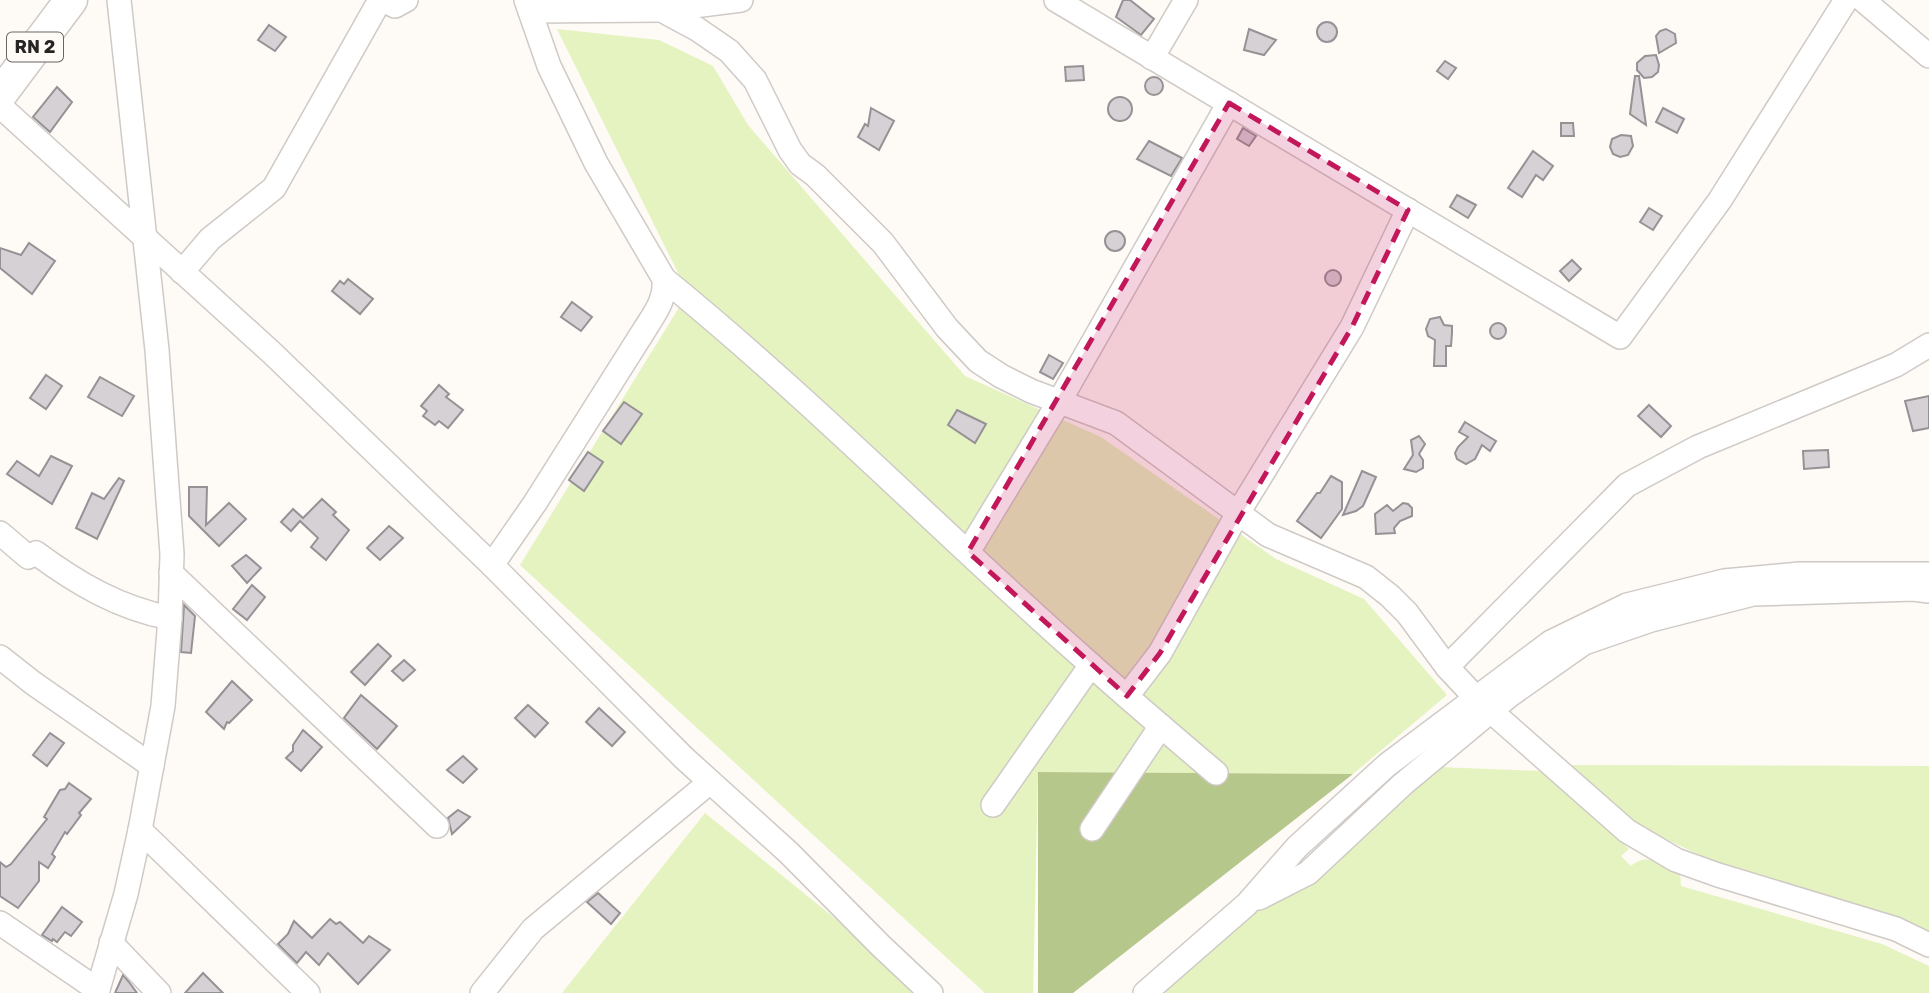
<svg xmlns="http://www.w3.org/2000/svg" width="1929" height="993" viewBox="0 0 1929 993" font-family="Rubik,sans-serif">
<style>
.green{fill:#e4f3c0}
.forest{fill:#b6c78c}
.building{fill:#d6d1d5;stroke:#969195;stroke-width:2}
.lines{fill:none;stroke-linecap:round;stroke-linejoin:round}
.minor-casing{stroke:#cfcac6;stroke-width:26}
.highway-casing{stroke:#cfcac6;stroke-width:35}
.minor{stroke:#fff;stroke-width:23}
.highway{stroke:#fff;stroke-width:32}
.marked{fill:#c2185b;fill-opacity:0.2;stroke:#c2185b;stroke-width:5;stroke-dasharray:14 9;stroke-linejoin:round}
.labels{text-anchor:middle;stroke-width:5;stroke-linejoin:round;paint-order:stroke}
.shield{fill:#fefaf5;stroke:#686563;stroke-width:2}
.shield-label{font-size:18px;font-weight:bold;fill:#272524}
</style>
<rect width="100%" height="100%" fill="#fefaf5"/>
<g class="green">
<path d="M557,29L659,40L713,66L748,125L965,376L1101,437L1276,559L1364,599L1447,695L1353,774L1038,772L1033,993H985L520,565L688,293Z"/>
<path d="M1570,765L1929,766V932L1890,915L1719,864L1638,826Z"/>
<path d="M1439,767L1542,771L1629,849L1621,856L1631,866C1647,852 1662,864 1680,873L1681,886L1882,944L1929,966V993H1151L1263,906L1306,885Z"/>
<path d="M705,813L927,993H562Z"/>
</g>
<path class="forest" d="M1038,772L1353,774L1073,993H1038Z"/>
<g class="building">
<path d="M1123,0H1130L1154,19L1141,35L1116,17Z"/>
<circle cx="1327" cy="32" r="10"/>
<path d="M269,25L286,37L275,51L258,40Z"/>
<path d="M1249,29L1276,40L1264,55L1244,50Z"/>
<path d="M1666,29L1675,34L1676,43L1659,53L1656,36L1660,31Z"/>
<path d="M1656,55L1659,65L1658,72L1652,77L1644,78L1637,70V63L1645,56Z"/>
<path d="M1445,61L1456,68L1448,79L1437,71Z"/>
<path d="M1083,66L1084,80L1066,81L1065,67Z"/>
<path d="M1635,76H1639L1646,125L1630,114Z"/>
<circle cx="1154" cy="86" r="9"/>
<path d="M57,87L72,102L50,132L33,117Z"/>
<circle cx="1120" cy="109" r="12"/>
<path d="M871,108L894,121L879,150L858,137L865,124L868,126Z"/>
<path d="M1663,108L1684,119L1677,133L1656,122Z"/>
<path d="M1561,123H1573L1574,136H1561Z"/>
<path d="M1243,128L1256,136L1249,146L1237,139Z"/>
<path d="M1621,135L1631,136L1633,146L1628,155L1620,157L1613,154L1610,147L1612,139Z"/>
<path d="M1149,141L1182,158L1171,176L1137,159Z"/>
<path d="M1533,151L1553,166L1543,180L1536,175L1522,197L1508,188Z"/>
<path d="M1457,195L1476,205L1468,218L1450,207Z"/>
<path d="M1649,208L1662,216L1653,230L1640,222Z"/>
<circle cx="1115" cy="241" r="10"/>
<path d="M29,243L55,261L32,294L0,268V248L21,255Z"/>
<path d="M1572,260L1581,269L1569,281L1560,271Z"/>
<circle cx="1333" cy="278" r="8"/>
<path d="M348,279L373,299L360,314L332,291L340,281L344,284Z"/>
<path d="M572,302L592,317L581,331L561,317Z"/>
<path d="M1440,317L1444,325L1452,326V333L1451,346H1446V366H1434L1435,340L1428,336L1426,329L1430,319Z"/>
<circle cx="1498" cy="331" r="8"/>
<path d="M1049,355L1063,363L1053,379L1040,372Z"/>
<path d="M46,375L62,386L46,409L30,398Z"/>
<path d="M100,377L134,396L122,416L88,397Z"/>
<path d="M439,385L449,394L446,397L463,410L448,428L439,421L435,425L423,416L427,411L421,406Z"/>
<path d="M1929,396V428L1913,431L1905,401Z"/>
<path d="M624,402L642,414L621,444L603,431Z"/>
<path d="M1649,405L1671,426L1661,437L1638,416Z"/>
<path d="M957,410L986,424L975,443L948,425Z"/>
<path d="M1465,422L1496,441L1490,451L1482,445L1475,459L1466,464L1457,459L1455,453L1458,447L1468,437L1459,432Z"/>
<path d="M1419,436L1425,444L1419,454L1423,460V468L1416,472L1404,469L1413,455L1411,440Z"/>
<path d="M1828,450L1829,467L1804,469L1803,451Z"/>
<path d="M588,452L603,462L584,491L569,480Z"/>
<path d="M51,456L72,466L52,504L7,474L17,461L39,476Z"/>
<path d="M1362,471L1376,477L1363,506L1356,511L1343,515Z"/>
<path d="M1331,476L1342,482V509L1321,538L1297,521L1317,493H1320Z"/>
<path d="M119,478L124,481L97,539L76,528L92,493L104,499Z"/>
<path d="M189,487H207L206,525L229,503L246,519L219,546L189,516Z"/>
<path d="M322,499L336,512L333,515L349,530L326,560L311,547L318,538L300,521L291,531L281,522L293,509L303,518Z"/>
<path d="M1403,503L1408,504L1412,508V516L1400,521L1394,528L1395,533L1376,534L1375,514L1387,505L1393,511Z"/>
<path d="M389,526L403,538L380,560L367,548Z"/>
<path d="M246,555L261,568L247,583L232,566Z"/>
<path d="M252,585L265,597L247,620L233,609Z"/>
<path d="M184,605L195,616L191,653L181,652Z"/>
<path d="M378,644L391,656L365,685L351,672Z"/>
<path d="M404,660L415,670L403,681L392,671Z"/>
<path d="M232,681L252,700L229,723L227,722L224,729L206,712Z"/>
<path d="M361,695L397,726L377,749L344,718Z"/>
<path d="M528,705L548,723L535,737L515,718Z"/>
<path d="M599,708L625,732L612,746L586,722Z"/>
<path d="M303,730L322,747L301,771L286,758L293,751V745Z"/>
<path d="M50,733L64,743L47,766L33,755Z"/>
<path d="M463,756L477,769L463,783L447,770Z"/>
<path d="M69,783L91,799L79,813L81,815L67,834L65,832L52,854L55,857L48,868L39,862V881L18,908L0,896V862L6,867L11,864L47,819L44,817L60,790L65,789Z"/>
<path d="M458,810L470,817L452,834L448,818Z"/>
<path d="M598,893L620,913L611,924L587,902Z"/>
<path d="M62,907L82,922L71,936L65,932L57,942L53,939L52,941L42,935Z"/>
<path d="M330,919L336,924L340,922L363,943L369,936L390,950L358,984L328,953L319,965L306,952L297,963L278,944L288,934L294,921L312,938Z"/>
<path d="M203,973L223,993H185Z"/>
<path d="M123,975L129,982L137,993H115Z"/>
</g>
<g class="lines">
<g class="minor-casing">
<g id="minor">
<path d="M383,0L395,6L406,0"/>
<path d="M643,0L697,29L729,51L755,80L790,150L800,164L815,175L883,243L947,328L978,361L1001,376L1031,391L1116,423L1268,535L1366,577L1390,596L1407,613L1447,667L1476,698L1627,831L1676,860L1718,875L1896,929L1929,945"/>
<path d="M1056,0L1620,337L1720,200L1846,0"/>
<path d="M1863,0L1929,56"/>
<path d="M530,11L662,10L741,0"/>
<path d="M1152,58L1186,0"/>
<path d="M0,106L272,353L492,565L684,758L789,853L880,945L931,993"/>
<path d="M182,272L210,239L274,188L380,0"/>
<path d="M664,279C809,397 940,531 1080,655C1124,695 1170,734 1216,773"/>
<path d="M0,533L28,557L36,553C78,584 119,608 170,618"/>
<path d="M968,552L1059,402L1229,103"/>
<path d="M492,565L535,503L645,329C655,313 666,299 664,279L596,163L549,66L526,0"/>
<path d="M171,573L437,826"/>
<path d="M0,657L33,683L152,766"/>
<path d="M1447,667L1627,485L1698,447L1896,365L1929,345"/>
<path d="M1127,696L1160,653L1238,513L1352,327L1408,210"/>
<path d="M993,805L1091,665"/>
<path d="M1092,829L1161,726"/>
<path d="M140,830L308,993"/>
<path d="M1259,898L1308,873L1403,784L1510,695L1584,643L1651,620L1753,594L1913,589L1929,591"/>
<path d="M0,923L98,990"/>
<path d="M111,943L159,993"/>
<path d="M97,993L126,894L140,830L163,706L170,618L172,554L157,350L119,0"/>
<path d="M482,993L533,929L710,782"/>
<path d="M1145,993L1247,904L1297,847L1387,765L1551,642L1627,605L1724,581L1800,574H1929"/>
</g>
</g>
<g class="highway-casing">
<path id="highway" d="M0,95L71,0"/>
</g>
<use href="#minor" class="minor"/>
<use href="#highway" class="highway"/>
</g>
<path class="marked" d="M1229,103L1408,210L1352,327L1160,653L1127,696L968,552Z"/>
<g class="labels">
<rect class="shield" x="7" y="32.5" width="56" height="29" rx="5"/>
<g class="shield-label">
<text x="35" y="53">RN 2</text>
</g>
</g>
</svg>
